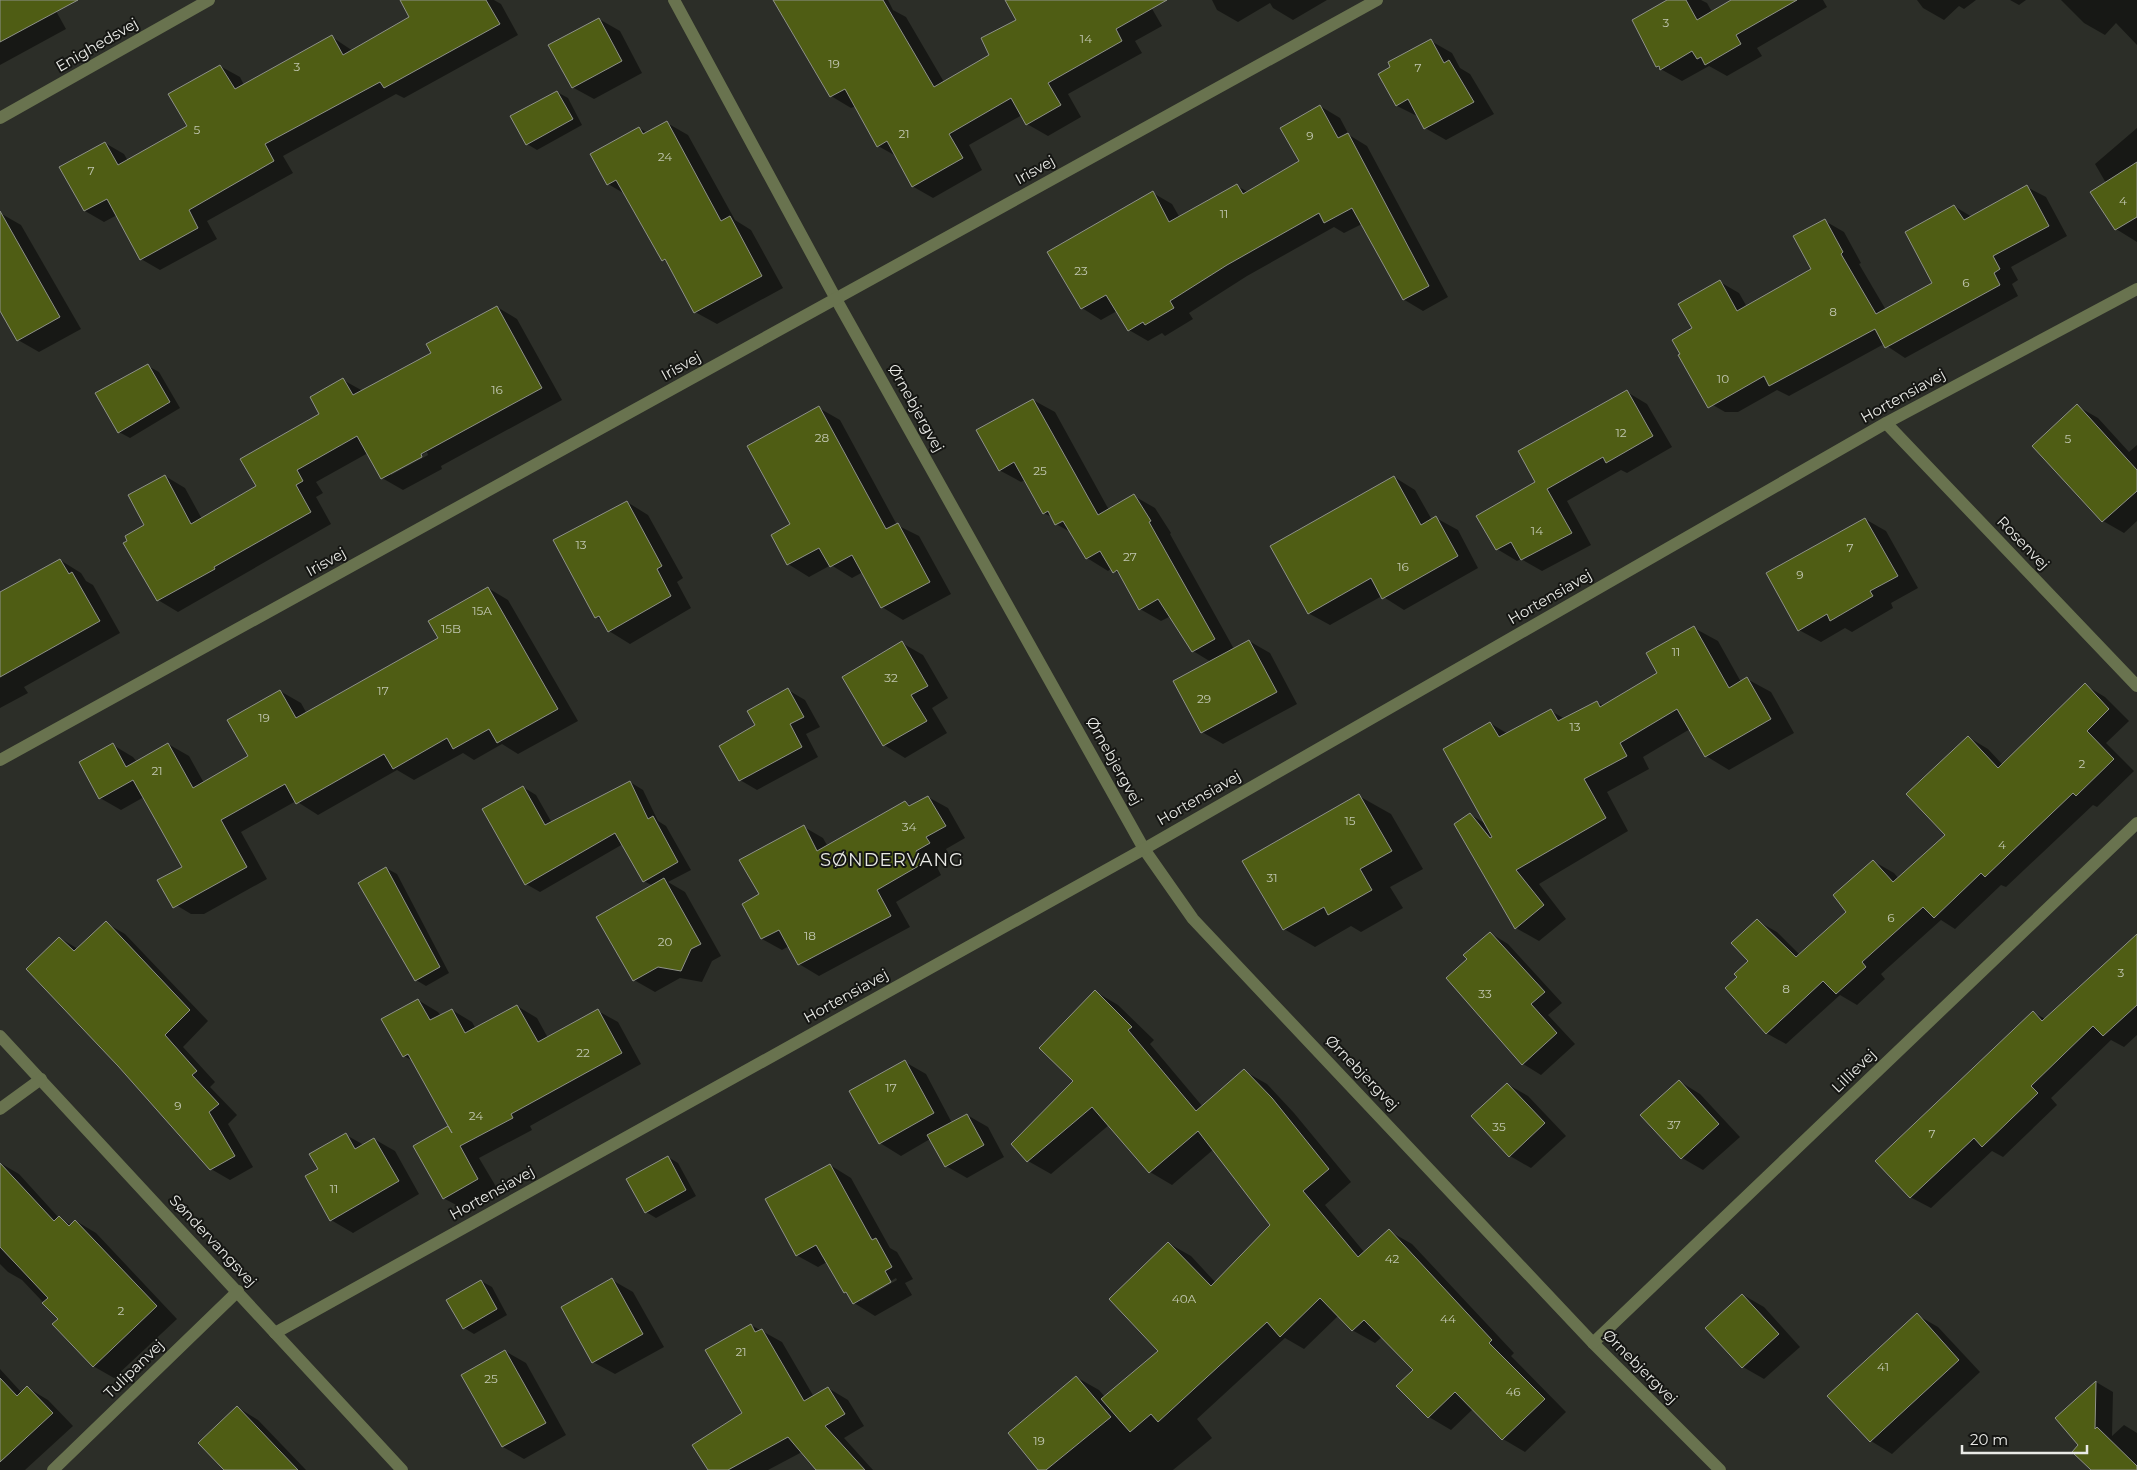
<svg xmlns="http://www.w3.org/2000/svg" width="2137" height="1470" viewBox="0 0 2137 1470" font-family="Montserrat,sans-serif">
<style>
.shadow{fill:#0007;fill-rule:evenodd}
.building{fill:#4f5d14;stroke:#8e9189}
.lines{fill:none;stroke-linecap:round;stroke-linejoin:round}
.street{stroke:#69734f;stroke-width:12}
.labels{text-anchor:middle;stroke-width:4;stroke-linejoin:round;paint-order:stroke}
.number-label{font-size:12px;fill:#c2c7b2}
.street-label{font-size:15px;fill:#e9eae6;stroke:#151613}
.quarter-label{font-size:18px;letter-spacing:1px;fill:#e9eae6;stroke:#151613}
</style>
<rect width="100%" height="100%" fill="#2c2e28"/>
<g class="shadow">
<path d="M0,0H50L66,29L0,65Z"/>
<path d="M401,0H494L501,4L518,35L404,98L396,94L283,156L293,173L207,221L217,239L160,270L141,259L117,215L104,222L85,211L61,168L105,143L124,154L128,161L189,126L220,66L240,77L244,85L332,37L353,51L411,18Z"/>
<path d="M773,0H888L893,10L906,17L944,82L991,56L1018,20L1006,0H1147L1162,26L1135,41L1142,53L1068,94L1081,117L1048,136L1027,124L1022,115L969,145L982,170L933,198L912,186L896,156L878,146L856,106L851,108L831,96Z"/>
<path d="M1212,0H1327L1293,20L1273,8L1270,3L1238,22L1217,10Z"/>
<path d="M1670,0H1701L1707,3L1712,12L1734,0H1823L1827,7L1757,48L1762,56L1727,76L1709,66L1682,81L1657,67Z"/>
<path d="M1917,0H1976L1964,9L1959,6L1944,20L1923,8Z"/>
<path d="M2010,0H2026L2019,5Z"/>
<path d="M2061,0H2137V45L2116,23L2105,35L2084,23Z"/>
<path d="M599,19L620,31L642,73L594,99L572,87Z"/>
<path d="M1431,41L1452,53L1460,68L1470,74L1494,114L1446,140L1425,128L1419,117L1397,106L1391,67Z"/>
<path d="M557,92L568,98L582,125L537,150L527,144Z"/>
<path d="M1320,106L1340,118L1349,135L1367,146L1448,297L1423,311L1403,299L1362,224L1344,233L1334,227L1247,276L1189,313L1193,319L1165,336L1162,333L1148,341L1129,330L1117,311L1101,320L1082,308L1153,193L1172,204L1180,218L1237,186L1248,192L1301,162Z"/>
<path d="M667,123L688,135L735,220L751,230L783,288L717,324L695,312L669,263L663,260L625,194L608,184L639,128L648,133Z"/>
<path d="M2137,128V242L2116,229L2092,192L2106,183L2095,164Z"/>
<path d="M2027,187L2046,197L2067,236L2011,267L2018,280L2012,284L2018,296L1905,358L1884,344L1789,396L1777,390L1738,412H1725L1706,401L1694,329L1720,282L1739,293L1747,307L1813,270L1825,221L1844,232L1861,263L1859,264L1886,310L1934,284L1954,206L1972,217Z"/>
<path d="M0,213L21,225L81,329L39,352L18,340L0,308Z"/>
<path d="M497,307L517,319L562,400L441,466L442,469L403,490L382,478L368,453L316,482L323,493L316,497L331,524L178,612L158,600L146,526L165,476L185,488L202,519L258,487L320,415L343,380L363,391L433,353ZM427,452L428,455L391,475V472Z"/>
<path d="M148,366L159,372L180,408L130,438L119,432L97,394Z"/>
<path d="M1627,392L1647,404L1672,447L1627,473L1621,470L1567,501L1591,545L1542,571L1521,559L1517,561L1497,549L1537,482Z"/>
<path d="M1033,400L1055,412L1109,510L1134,496L1155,508L1171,533L1170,534L1234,649L1249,641L1270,653L1297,704L1223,744L1202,732L1211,662L1193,651L1171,616L1161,621L1140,609L1122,577L1112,568L1108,571L1087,558L1072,533L1056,524L1053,518L1044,513L1025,480L1021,482L999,470Z"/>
<path d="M2077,406L2098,418L2129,452L2137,445V521L2124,533L2103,521L2034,446Z"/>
<path d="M819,408L840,420L897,525L919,536L951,594L903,620L882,607L863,572L852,578L831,565L809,577L788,564L772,535L792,525Z"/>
<path d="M1394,477L1415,490L1432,520L1436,518L1458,530L1478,568L1404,610L1382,596L1330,625L1308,613Z"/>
<path d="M627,502L648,515L683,578L677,582L691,608L630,644L609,631L603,621L596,617Z"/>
<path d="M1865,519L1886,531L1918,588L1891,603L1893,608L1852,632L1845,628L1821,642L1799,630Z"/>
<path d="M60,560L81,573L86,581L93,585L120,633L24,687L28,693L0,708V594Z"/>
<path d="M488,588L508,600L578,721L518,754L502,744L474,760L463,753L414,780L397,770L318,815L296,801L241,832L267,879L204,914H191L171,902L183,867L144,797L121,810L100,798L113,745L133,757L137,762L168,744L189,756L204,783L250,757L280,691L301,703L307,714L440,639Z"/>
<path d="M1694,628L1718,641L1741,682L1747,679L1771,692L1794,733L1729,770L1706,756L1690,729L1643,757L1649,769L1607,792L1628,831L1539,884L1566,919L1539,941L1516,928L1471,815L1486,824L1490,723L1508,734L1551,711L1565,719L1597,702L1604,706L1659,674Z"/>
<path d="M902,643L923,655L948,698L932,708L947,733L905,758L884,745Z"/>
<path d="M2085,685L2105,697L2129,721L2106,743L2134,771L2097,807L2093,805L2006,887L2001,885L1955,929L1941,920L1881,974L1885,979L1857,1005L1840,995L1786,1044L1766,1033L1738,977L1750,961L1757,921L1777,932L1800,955L1848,912L1873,861L1894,873L1899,879L1947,835L1968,737L1988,749L2003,765Z"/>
<path d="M788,690L805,700L820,727L806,734L818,757L757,790L740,780L757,726Z"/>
<path d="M630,782L643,790L658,821L666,826L691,870L668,882L685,892L721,956L712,961L702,982L680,978L655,992L634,980L653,886L644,881L623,844L540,892L526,884L523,787L536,795L552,823Z"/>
<path d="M1359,796L1391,814L1423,869L1390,887L1403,908L1361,932L1351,926L1315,947L1284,929Z"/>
<path d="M928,797L948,808L965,838L946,849L949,855L935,863L941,875L896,902L910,927L819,976L799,964L789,946L782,950L762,939L760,895L804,827L823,838L828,847L905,802L912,806Z"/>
<path d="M386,868L397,874L449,973L426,986L416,980Z"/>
<path d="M106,923L125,934L208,1021L183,1047L215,1082L210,1087L237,1115L228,1124L253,1167L230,1180L211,1169L60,938L78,949Z"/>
<path d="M1490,933L1508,944L1562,1003L1548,1015L1575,1044L1541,1075L1523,1064L1469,959Z"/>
<path d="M2137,951V1035L2124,1047L2111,1040L2051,1098L2057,1105L2003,1157L1992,1151L1931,1208L1910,1197L2033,1012L2045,1019Z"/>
<path d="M1096,992L1118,1005L1154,1040L1150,1044L1203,1107L1244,1071L1267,1084L1294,1113L1351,1182L1325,1205L1365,1253L1389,1231L1412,1244L1514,1353L1511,1356L1566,1412L1525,1452L1503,1439L1473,1409L1451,1430L1429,1417L1415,1370L1382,1337L1375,1343L1352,1330L1338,1316L1304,1349L1285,1338L1197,1419L1212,1438L1173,1470H1040L1076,1377L1099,1390L1105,1397L1160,1351L1168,1243L1191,1256L1216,1283L1272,1225L1214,1149L1172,1185L1150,1172L1109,1125L1051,1174L1028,1161L1075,1081Z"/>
<path d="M418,1000L438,1012L441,1016L452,1010L472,1022L476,1029L517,1006L537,1018L548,1038L598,1011L618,1022L641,1064L530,1126L532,1130L479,1158L498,1190L464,1209L443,1198L449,1128L452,1130L415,1062L404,1056Z"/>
<path d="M905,1062L926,1074L952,1123L967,1115L988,1127L1004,1157L967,1178L946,1166L930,1139L901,1156L880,1143Z"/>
<path d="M1679,1081L1700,1094L1740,1137L1703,1170L1682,1158L1642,1115Z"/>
<path d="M1507,1084L1528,1096L1566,1136L1531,1168L1510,1156L1473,1116Z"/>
<path d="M346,1135L364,1145L374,1139L395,1151L419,1194L353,1233L331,1220L306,1177L319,1169Z"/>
<path d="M668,1157L678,1163L696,1196L656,1218L646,1212Z"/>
<path d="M0,1163L19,1174L59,1218L71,1225L76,1221L96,1233L177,1319L114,1378L93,1366L59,1319L22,1280L8,1272L0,1264Z"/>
<path d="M830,1165L851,1178L890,1248L897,1252L913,1279L905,1283L912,1295L875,1316L854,1303L850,1295L845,1293L827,1262L818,1267L796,1255ZM896,1278L897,1280L861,1301V1299Z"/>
<path d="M612,1280L633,1292L664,1347L615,1374L593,1362Z"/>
<path d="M481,1281L492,1287L507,1315L474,1334L464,1328Z"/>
<path d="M1743,1295L1764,1307L1800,1347L1764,1379L1743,1367Z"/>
<path d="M1917,1315L1938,1327L1980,1372L1892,1454L1871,1441L1829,1396Z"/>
<path d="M751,1325L782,1342L814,1397L828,1388L848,1400L864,1426L844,1438L873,1470H817L802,1452L768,1470H709L744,1414Z"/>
<path d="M505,1351L526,1363L566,1435L524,1459L503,1447L462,1375Z"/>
<path d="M0,1369L22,1393L28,1388L48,1400L73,1426L25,1470H0Z"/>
<path d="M2096,1382L2113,1392L2112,1436L2124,1425L2137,1433V1470H2093L2090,1457L2056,1419Z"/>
<path d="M237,1407L258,1420L306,1470H226Z"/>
</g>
<g class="building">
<path d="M0,0H78L0,42Z"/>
<path d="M400,0H486L500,24L384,88L380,82L265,144L274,161L189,210L198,228L140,260L107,199L84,211L59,167L105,142L118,165L187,126L168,94L220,65L235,89L332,35L343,55L409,17Z"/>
<path d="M773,0H883L934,87L989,55L981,38L1016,20L1005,0H1167L1116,29L1122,41L1048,83L1061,105L1026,125L1011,98L949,134L963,158L912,187L887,141L877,147L845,89L830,97Z"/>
<path d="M1667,0H1686L1697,20L1731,0H1797L1736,35L1741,44L1705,65L1701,57L1697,59L1692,51L1660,70L1659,66L1656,67L1632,20Z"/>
<path d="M599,18L622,61L572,88L548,45Z"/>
<path d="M1431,39L1444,63L1449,60L1474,102L1424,129L1408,99L1396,106L1378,74L1390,67L1388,62Z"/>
<path d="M557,91L573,119L526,145L510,116Z"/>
<path d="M1320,105L1338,138L1348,133L1429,286L1403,300L1352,208L1324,223L1319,213L1227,265L1170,301L1174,308L1145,325L1143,322L1128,331L1106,295L1081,309L1047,252L1153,191L1169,222L1237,184L1243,194L1299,161L1280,128Z"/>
<path d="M667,121L721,221L730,216L762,276L694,313L665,259L662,261L616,180L607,185L590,154L639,127L643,134Z"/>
<path d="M2137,162V217L2115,230L2090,192Z"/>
<path d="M2027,185L2049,226L1993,256L2000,269L1994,273L2000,285L1885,348L1875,329L1769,386L1764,376L1708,408L1678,355L1680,354L1672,340L1692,328L1678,304L1720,280L1737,311L1811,269L1793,236L1825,219L1843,252L1841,254L1876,314L1932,283L1905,232L1954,205L1964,220Z"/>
<path d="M0,211L60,317L17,341L0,311Z"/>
<path d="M497,306L542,388L421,454L422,457L381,479L357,436L297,470L303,481L296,485L311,512L214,567L215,569L157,601L123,543L127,541L125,536L144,525L128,495L165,475L191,524L256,486L240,459L319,414L310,397L343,378L353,395L431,353L426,344Z"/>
<path d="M148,364L170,402L118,433L95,393Z"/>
<path d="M1627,390L1653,436L1606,463L1603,457L1547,489L1572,533L1521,560L1511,542L1496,550L1476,516L1535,482L1518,451Z"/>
<path d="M1033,399L1098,515L1134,494L1151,521L1149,522L1215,639L1192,652L1158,599L1139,610L1117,570L1113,573L1100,551L1086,559L1063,521L1055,525L1048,511L1043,514L1014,462L999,471L976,430Z"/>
<path d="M2077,404L2137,470V491L2102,522L2032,446Z"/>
<path d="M819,406L886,529L898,523L930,582L881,608L852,555L830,567L819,548L787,565L771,535L790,524L747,446Z"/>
<path d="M1394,476L1421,525L1436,516L1458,556L1382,599L1371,578L1308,614L1270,546Z"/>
<path d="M627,501L662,566L657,569L671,596L608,632L599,616L595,618L553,540Z"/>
<path d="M1865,518L1898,576L1870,591L1873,596L1830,621L1827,614L1798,631L1766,573Z"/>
<path d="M60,559L69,574L72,572L100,621L0,677V592Z"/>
<path d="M488,587L558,709L497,743L489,729L453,749L447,738L393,769L384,754L296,804L285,784L221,820L247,867L173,908L157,880L182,867L133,780L99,799L79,762L113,743L126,767L168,743L193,788L248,756L227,720L280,690L296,718L438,638L428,621Z"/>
<path d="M1694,626L1729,688L1747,677L1771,719L1705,757L1677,709L1620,743L1627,756L1584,779L1606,818L1516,870L1544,905L1515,929L1454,824L1470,813L1490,838L1492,837L1443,749L1490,722L1499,737L1551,709L1558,721L1597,701L1600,707L1657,673L1646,653Z"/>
<path d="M1249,640L1277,692L1201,733L1173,681Z"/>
<path d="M902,641L928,686L911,695L927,721L883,746L842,677Z"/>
<path d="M2085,683L2109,709L2087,731L2114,759L2076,796L2073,793L1985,877L1981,873L1934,918L1923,907L1862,962L1866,967L1836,994L1823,981L1766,1034L1725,988L1737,977L1734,974L1748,961L1731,943L1757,919L1796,957L1846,912L1833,895L1873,860L1893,882L1945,835L1906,794L1968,736L1998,768Z"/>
<path d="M788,688L804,717L790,724L802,747L739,781L719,746L755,725L747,711Z"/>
<path d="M630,781L648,819L653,816L678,862L643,882L615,833L525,885L482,809L523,786L545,825Z"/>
<path d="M1359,794L1392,851L1360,869L1372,890L1328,915L1324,907L1283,930L1242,861Z"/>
<path d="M928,796L946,826L926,837L930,843L916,851L922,864L877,890L891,916L798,965L779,930L761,939L742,904L759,894L739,860L804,825L817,851L905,801L909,806Z"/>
<path d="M386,867L440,967L415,981L358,883Z"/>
<path d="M664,878L701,944L691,949L681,971L658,967L633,981L596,917Z"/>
<path d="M106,921L190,1010L165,1035L197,1071L192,1075L219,1104L209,1112L235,1156L210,1170L118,1066L26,969L59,937L74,951Z"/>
<path d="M1490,932L1545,992L1531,1004L1557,1033L1522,1065L1446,978L1467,959L1463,955Z"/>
<path d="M2137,934V1005L2103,1036L2093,1026L2031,1086L2038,1093L1982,1147L1974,1138L1910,1198L1875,1161L2033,1011L2042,1021Z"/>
<path d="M1095,990L1132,1027L1128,1030L1196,1111L1244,1069L1272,1098L1329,1169L1303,1191L1358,1257L1389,1229L1492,1340L1489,1343L1545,1399L1502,1440L1455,1392L1428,1418L1396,1386L1413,1370L1364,1320L1352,1331L1320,1298L1280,1337L1267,1322L1158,1422L1151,1414L1130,1432L1101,1399L1158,1351L1109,1299L1168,1242L1211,1286L1270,1225L1198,1131L1149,1173L1092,1107L1027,1162L1011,1144L1073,1081L1039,1048Z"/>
<path d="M418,999L430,1020L452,1009L465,1033L517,1005L538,1042L598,1009L622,1053L511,1114L513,1118L460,1146L478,1179L443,1199L413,1146L448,1126L452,1133L408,1054L403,1057L381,1019Z"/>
<path d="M905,1060L934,1113L879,1144L849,1091Z"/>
<path d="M1679,1080L1719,1124L1681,1159L1640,1115Z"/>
<path d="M1507,1083L1545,1123L1509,1157L1471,1116Z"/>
<path d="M967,1114L984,1145L945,1167L927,1135Z"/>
<path d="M346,1133L355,1149L374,1138L399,1181L330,1221L305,1176L318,1169L309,1154Z"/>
<path d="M668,1156L686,1190L645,1213L626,1179Z"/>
<path d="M0,1163L54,1221L59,1216L69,1226L75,1220L157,1306L93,1367L52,1324L58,1319L42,1303L48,1298L0,1247Z"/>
<path d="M830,1164L872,1240L876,1238L892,1267L885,1271L891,1282L853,1304L846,1292L844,1293L816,1245L796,1256L765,1199Z"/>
<path d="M612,1278L643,1334L592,1363L561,1307Z"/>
<path d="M481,1280L497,1309L463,1329L446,1300Z"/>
<path d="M1742,1294L1779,1334L1742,1368L1705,1328Z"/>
<path d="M1917,1313L1959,1360L1870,1442L1827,1396Z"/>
<path d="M751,1324L755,1332L762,1329L804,1401L828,1387L845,1414L825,1426L865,1470H816L788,1437L728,1470H708L692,1445L742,1413L705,1350Z"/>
<path d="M505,1350L546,1423L502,1447L461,1375Z"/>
<path d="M1076,1376L1111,1417L1046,1470H1038L1008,1433Z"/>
<path d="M0,1378L17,1396L27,1386L53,1413L0,1462Z"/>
<path d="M2096,1381L2095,1429L2097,1427L2137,1466V1470H2091L2072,1452L2078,1445L2055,1418Z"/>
<path d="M237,1406L298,1470H224L198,1443Z"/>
</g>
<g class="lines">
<g class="street">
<path d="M674,0L836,299L1144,849L1193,919L1593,1343L1720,1470"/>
<path d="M0,118L209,0"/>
<path d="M1886,423L2137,686"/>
<path d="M0,760L1377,0"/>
<path d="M0,1036L402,1470"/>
<path d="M0,1109L41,1079"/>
<path d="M275,1333L1144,849L1886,423L2137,289"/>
<path d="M1593,1343L2137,823"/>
<path d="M53,1470L238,1291"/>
</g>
</g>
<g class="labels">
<g class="number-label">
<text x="1666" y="27">3</text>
<text x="1086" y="43">14</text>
<text x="834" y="68">19</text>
<text x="297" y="71">3</text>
<text x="1418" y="72">7</text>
<text x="197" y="134">5</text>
<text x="904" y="138">21</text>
<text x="1310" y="140">9</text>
<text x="665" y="161">24</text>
<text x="91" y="175">7</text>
<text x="2123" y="205">4</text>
<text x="1224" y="218">11</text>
<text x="1081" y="275">23</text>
<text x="1966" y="287">6</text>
<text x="1833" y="316">8</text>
<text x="1723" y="383">10</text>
<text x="497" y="394">16</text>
<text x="1621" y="437">12</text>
<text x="822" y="442">28</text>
<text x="2068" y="443">5</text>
<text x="1040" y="475">25</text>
<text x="1537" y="535">14</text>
<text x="581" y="549">13</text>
<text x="1850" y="552">7</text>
<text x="1130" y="561">27</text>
<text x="1403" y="571">16</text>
<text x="1800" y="579">9</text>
<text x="482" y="615">15A</text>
<text x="451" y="633">15B</text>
<text x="1676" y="656">11</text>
<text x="891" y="682">32</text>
<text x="383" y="695">17</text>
<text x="1204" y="703">29</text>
<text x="264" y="722">19</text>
<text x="1575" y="731">13</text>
<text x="2082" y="768">2</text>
<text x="157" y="775">21</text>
<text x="1350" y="825">15</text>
<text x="909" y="831">34</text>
<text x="2002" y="849">4</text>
<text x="1272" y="882">31</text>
<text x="1891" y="922">6</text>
<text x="810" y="940">18</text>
<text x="665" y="946">20</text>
<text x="2121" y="977">3</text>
<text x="1786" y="993">8</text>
<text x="1485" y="998">33</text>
<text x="583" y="1057">22</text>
<text x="891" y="1092">17</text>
<text x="178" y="1110">9</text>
<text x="476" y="1120">24</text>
<text x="1674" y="1129">37</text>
<text x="1499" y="1131">35</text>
<text x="1932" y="1138">7</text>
<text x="334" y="1193">11</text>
<text x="1392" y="1263">42</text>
<text x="1184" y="1303">40A</text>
<text x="121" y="1315">2</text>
<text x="1448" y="1323">44</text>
<text x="741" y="1356">21</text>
<text x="1883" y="1371">41</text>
<text x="491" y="1383">25</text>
<text x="1513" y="1396">46</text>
<text x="1039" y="1445">19</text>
</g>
<g class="street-label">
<text transform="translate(97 45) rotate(-30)" y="5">Enighedsvej</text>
<text transform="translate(1035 170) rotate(-29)" y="5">Irisvej</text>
<text transform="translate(681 366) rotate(-29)" y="5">Irisvej</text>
<text transform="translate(1903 396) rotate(-29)" y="5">Hortensiavej</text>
<text transform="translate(916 408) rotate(61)" y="5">Ørnebjergvej</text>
<text transform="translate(2023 543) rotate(46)" y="5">Rosenvej</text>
<text transform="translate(326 562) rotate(-29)" y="5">Irisvej</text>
<text transform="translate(1550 597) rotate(-30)" y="5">Hortensiavej</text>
<text transform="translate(1114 761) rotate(61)" y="5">Ørnebjergvej</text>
<text transform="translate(1199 798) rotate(-30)" y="5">Hortensiavej</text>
<text transform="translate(846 996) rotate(-29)" y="5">Hortensiavej</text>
<text transform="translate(1854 1071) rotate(-44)" y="5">Lillievej</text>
<text transform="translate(1362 1073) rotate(46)" y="5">Ørnebjergvej</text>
<text transform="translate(492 1193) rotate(-29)" y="5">Hortensiavej</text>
<text transform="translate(213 1241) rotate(47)" y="5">Søndervangsvej</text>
<text transform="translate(1640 1367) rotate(45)" y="5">Ørnebjergvej</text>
<text transform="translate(134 1369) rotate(-44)" y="5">Tulipanvej</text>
</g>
<g class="quarter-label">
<text x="892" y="866">SØNDERVANG</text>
</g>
</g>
<path d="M1962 1445v8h125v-8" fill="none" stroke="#e9eae6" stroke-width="2.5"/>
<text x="1970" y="1445" font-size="15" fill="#e9eae6" stroke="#151613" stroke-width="4" paint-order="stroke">20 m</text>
</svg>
